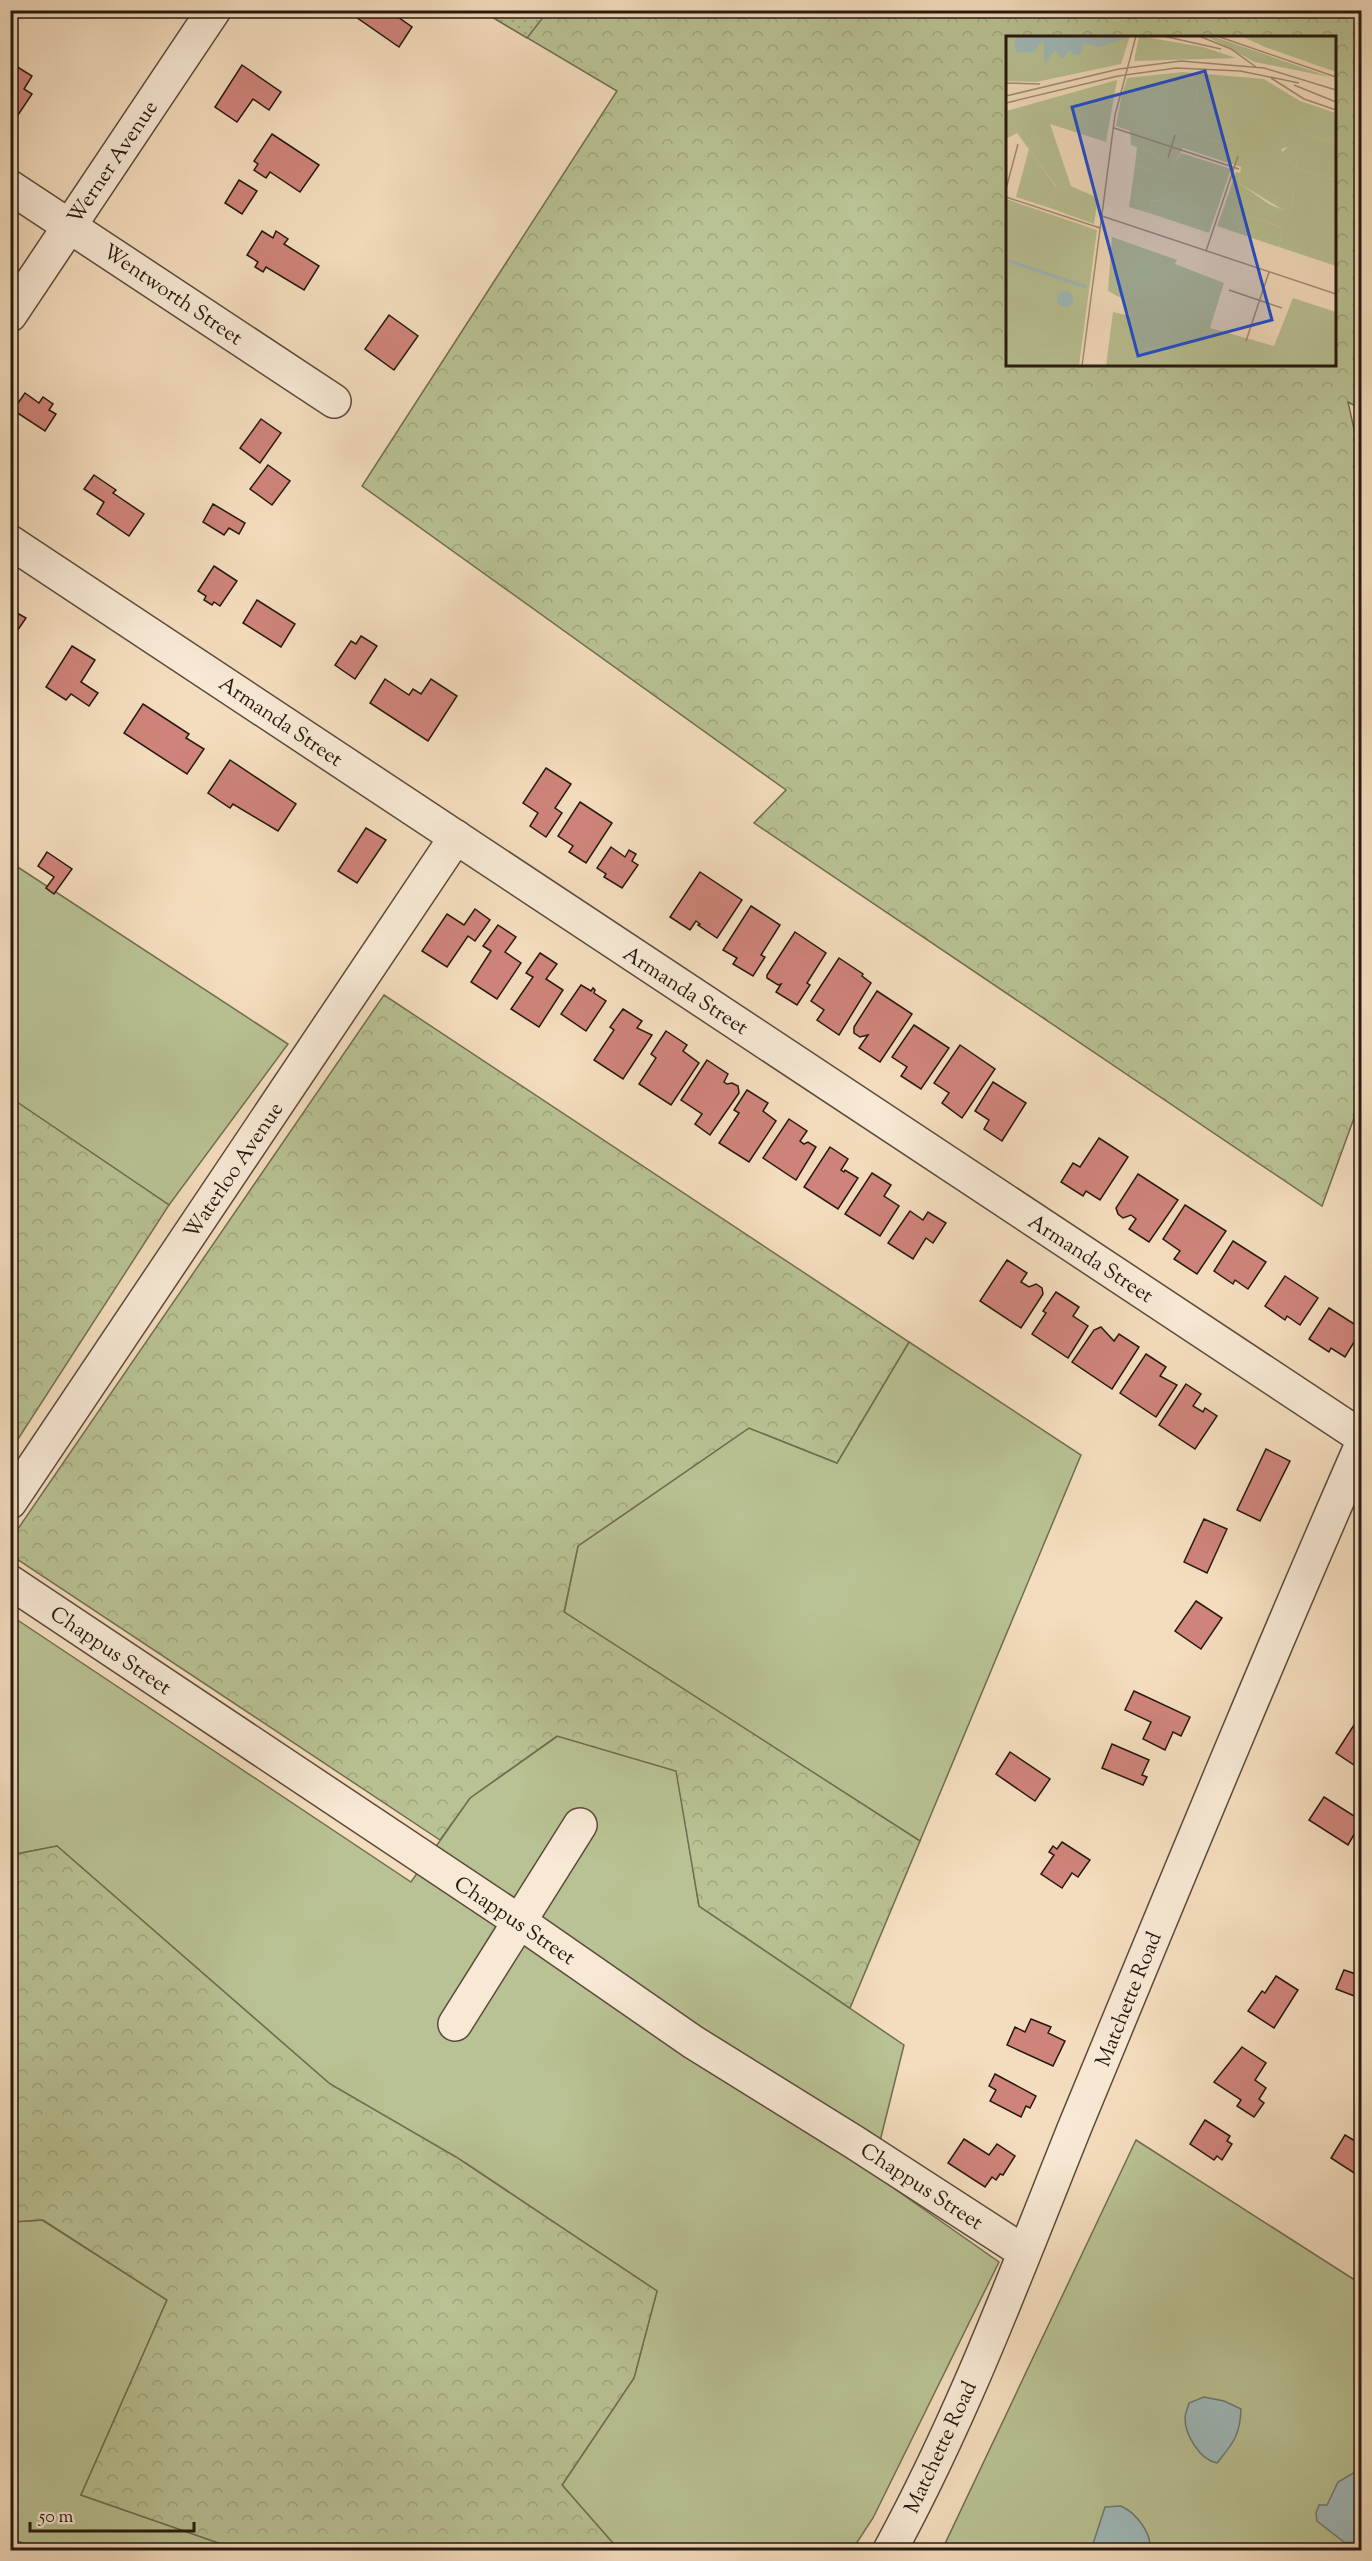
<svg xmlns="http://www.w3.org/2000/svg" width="1372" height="2561" viewBox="0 0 1372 2561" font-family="'Sorts Mill Goudy',serif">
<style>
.green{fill:#b9c294;stroke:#706e52;stroke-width:1.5}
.forest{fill:url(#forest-crowns);stroke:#706e52;stroke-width:1.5;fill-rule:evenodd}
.park{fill:url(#park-dots);stroke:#706e52;stroke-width:1.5}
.water{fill:#9fbabb;stroke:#6f7a76;stroke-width:1.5}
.building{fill:#cf847b;stroke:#26190f;stroke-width:1.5}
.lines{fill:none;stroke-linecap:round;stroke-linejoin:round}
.minor-casing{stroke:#5a4a3b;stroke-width:36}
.minor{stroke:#f8e9d5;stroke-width:33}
.labels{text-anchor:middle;stroke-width:5;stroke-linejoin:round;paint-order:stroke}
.street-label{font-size:21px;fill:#26190f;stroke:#f8e9d5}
.inset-river{fill:none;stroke:#9fbabb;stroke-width:3}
.inset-road{fill:none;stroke:#a28f78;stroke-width:1.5}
.view{fill:#1d4ed8;fill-opacity:0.15;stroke:#1d4ed8;stroke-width:3}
.inset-edge{fill:none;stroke:#26190f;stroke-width:3}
</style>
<defs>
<pattern id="forest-crowns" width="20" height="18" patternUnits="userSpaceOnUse" patternTransform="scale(1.5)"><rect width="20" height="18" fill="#b9c294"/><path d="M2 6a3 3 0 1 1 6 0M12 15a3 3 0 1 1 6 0" fill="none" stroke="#9fa67e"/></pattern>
<pattern id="park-dots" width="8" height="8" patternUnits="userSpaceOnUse" patternTransform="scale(1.5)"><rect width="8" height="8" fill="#b9c294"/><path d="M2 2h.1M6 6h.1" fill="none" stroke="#9fa67e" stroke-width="1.8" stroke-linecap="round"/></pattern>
</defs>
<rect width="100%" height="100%" fill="#f4ddbe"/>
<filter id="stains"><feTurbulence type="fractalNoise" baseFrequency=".00333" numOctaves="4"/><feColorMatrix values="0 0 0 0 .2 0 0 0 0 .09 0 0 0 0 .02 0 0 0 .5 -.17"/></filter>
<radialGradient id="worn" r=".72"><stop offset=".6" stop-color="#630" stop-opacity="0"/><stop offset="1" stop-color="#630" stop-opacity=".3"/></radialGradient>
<g class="green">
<path d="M10,862L288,1044L169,1205L11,1098Z"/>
<path d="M909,1342L1081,1455L920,1841L564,1613L578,1546L749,1428L837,1463Z"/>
<path d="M10,1615L411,1882L470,1798L558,1736L677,1771L699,1906L904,2045L872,2173L999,2262L873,2518L852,2550H619L562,2485L634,2378L657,2291L467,2164L330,2084L57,1846L11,1855Z"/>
<path d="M1136,2140L1361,2284V2550H942Z"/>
<path d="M42,2220L167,2300L81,2495L233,2548L290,2550H44L11,2539V2222Z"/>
</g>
<g class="forest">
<path d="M482,11H1361V409L1348,402L1362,465V1096L1322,1206L754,823L786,790L362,486L617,91ZM1008,38H1334V364H1008Z"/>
<path d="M384,995L909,1342L837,1463L749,1428L578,1546L564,1612L920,1841L850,2008L699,1906L676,1771L557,1736L470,1798L440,1840L11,1555V1539Z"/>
<path d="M11,1098L169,1205L11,1450Z"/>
<path d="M57,1846L330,2084L456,2157L657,2291L634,2378L562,2485L619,2550H309L233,2548L81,2495L167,2300L43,2220L11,2222V1855Z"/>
</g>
<path class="park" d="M482,11H548L527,38Z"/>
<g class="water">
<path d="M1204,2397L1224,2401L1241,2409C1240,2436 1233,2443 1217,2463C1200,2460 1185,2435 1185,2418C1185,2413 1188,2408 1189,2403Z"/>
<path d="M1355,2472L1361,2474V2543L1344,2542L1317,2521L1316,2513L1319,2505H1327L1338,2482Z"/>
<path d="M1121,2506C1136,2513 1152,2533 1150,2550H1091L1105,2507Z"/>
</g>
<g class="building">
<path d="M361,10H388L412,27L399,47L356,17Z"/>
<path d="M10,50L16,54L11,63L32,76L24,89L32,94L16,118L10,114Z"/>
<path d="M242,65L281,92L269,110L253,99L237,122L215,107Z"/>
<path d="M272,134L319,165L300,192L270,172L266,178L254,170L258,164L254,161Z"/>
<path d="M239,180L257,191L242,214L225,203Z"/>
<path d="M262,231L273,238L276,231L288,239L284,244L319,266L304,290L266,267L263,272L255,267L258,262L247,255Z"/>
<path d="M389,315L418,336L394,370L365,349Z"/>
<path d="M25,393L39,403L43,397L53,404L49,410L56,414L45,431L13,410Z"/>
<path d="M261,419L281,433L260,463L240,448Z"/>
<path d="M268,465L290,481L272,505L250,489Z"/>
<path d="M94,475L116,490L113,493L144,514L129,536L97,514L104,502L84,489Z"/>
<path d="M213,504L245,523L239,534L229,528L224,535L203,522Z"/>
<path d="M214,566L237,581L220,606L214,602L212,605L204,600L206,596L198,591Z"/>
<path d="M257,600L295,624L281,647L243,623Z"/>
<path d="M10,609L26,618L11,640H10Z"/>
<path d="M361,636L377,646L355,679L335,665L351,641L356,644Z"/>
<path d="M72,646L95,660L81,682L98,693L89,706L71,694L66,700L46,687Z"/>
<path d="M385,679L409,695L413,689L421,694L431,679L457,696L428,741L370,703Z"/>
<path d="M143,704L189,734L186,738L204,749L187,774L124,733Z"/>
<path d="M230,760L296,804L278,831L233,804L230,808L208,793Z"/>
<path d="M546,768L571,784L555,808L562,813L546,837L530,826L538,813L523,803Z"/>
<path d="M580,802L612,823L586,863L569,852L573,846L558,836Z"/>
<path d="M366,828L386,840L357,883L338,871Z"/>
<path d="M611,847L625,857L629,850L636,854L632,861L638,865L622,888L604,877L606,874L597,868Z"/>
<path d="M47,852L72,869L54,894L46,888L54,877L38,866Z"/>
<path d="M700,872L742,900L717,938L698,925L700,924L696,921L690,930L670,917Z"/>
<path d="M751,906L780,925L761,955L765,957L753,976L733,964L737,958L723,950Z"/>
<path d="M475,909L490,920L475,941L468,936L447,967L422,951L447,914L464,925Z"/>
<path d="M498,925L516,937L505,952L521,963L497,999L471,982L491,951L483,946Z"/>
<path d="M795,932L826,953L807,983L810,985L797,1005L776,992L781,984L778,985L767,978V975Z"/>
<path d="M540,953L557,964L546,979L563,990L539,1027L511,1009L533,977L526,973Z"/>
<path d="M839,958L863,974L862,976L871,983L839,1035L817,1020L824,1010L811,1001Z"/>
<path d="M581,985L591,991L593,988L595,990L594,993L606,1001L586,1031L561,1014Z"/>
<path d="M877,991L912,1014L880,1062L859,1048L868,1035L860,1037L854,1033V1027Z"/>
<path d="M623,1009L642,1021L637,1028L652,1035L623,1079L594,1060L614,1030L610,1027Z"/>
<path d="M914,1025L949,1048L921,1089L901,1076L907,1067L892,1057Z"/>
<path d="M666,1031L687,1045L683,1051L699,1063L671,1105L639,1084L656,1058L651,1054Z"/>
<path d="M960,1045L995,1069L962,1118L942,1103L949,1093L934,1083Z"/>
<path d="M707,1060L728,1074L724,1082L727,1084L732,1083L738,1086L739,1093L710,1135L695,1124L702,1114L681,1100Z"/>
<path d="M993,1082L1026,1103L1002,1141L984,1129L989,1120L975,1111Z"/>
<path d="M747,1090L768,1103L763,1111L776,1121L749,1162L719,1143L739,1113L734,1110Z"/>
<path d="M789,1119L807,1131L800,1141L804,1144L808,1142L816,1147L796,1180L763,1158Z"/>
<path d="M1099,1138L1128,1157L1100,1200L1086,1191L1083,1196L1061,1182L1073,1163L1080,1167Z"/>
<path d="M830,1147L848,1159L841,1170L844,1172L845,1170L858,1178L838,1209L804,1187Z"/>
<path d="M872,1173L891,1185L884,1196L899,1206L880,1236L845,1214Z"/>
<path d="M1138,1174L1178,1200L1149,1242L1129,1229L1136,1219L1131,1215L1123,1218L1118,1214L1116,1208Z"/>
<path d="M1185,1205L1226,1231L1197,1274L1174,1259L1180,1251L1163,1239Z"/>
<path d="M910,1211L923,1220L928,1212L946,1223L933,1243L926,1238L913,1259L888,1243Z"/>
<path d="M1233,1241L1266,1262L1248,1289L1235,1280L1233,1284L1214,1271Z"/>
<path d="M1007,1260L1027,1273L1021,1282L1029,1287L1036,1284L1042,1288L1043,1294L1021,1328L980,1301Z"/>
<path d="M1285,1276L1318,1298L1300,1325L1287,1316L1285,1320L1265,1306Z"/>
<path d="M1056,1292L1079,1307L1073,1316L1088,1326L1068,1358L1032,1334L1046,1313L1043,1311Z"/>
<path d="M1329,1308L1362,1329L1345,1357L1331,1348L1329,1352L1309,1339Z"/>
<path d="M1101,1327L1114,1341L1119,1334L1139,1347L1112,1389L1072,1362L1094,1330Z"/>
<path d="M1146,1354L1166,1367L1160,1376L1177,1385L1156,1417L1120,1393Z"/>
<path d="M1186,1384L1201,1394L1193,1406L1203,1412L1205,1408L1217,1416L1195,1449L1159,1425Z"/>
<path d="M1266,1449L1290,1461L1260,1521L1237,1510Z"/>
<path d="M1204,1519L1227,1529L1207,1573L1184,1562Z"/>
<path d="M1196,1601L1222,1618L1201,1649L1175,1631Z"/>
<path d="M1134,1691L1190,1717L1181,1736L1173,1732L1165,1750L1143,1739L1151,1722L1125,1710Z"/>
<path d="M1354,1725L1362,1729V1763L1360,1762L1357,1767L1336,1753Z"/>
<path d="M1112,1744L1149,1760L1142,1775L1147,1777L1143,1785L1102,1768Z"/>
<path d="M1010,1752L1050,1779L1035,1801L996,1774Z"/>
<path d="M1324,1797L1362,1821L1348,1845L1309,1820Z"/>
<path d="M1062,1842L1090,1860L1078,1877L1072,1873L1062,1888L1041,1874L1054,1855L1049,1852L1053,1846L1057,1849Z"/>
<path d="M1362,1968V1999L1336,1989L1344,1970L1359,1975Z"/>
<path d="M1276,1976L1298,1990L1274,2028L1248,2011L1262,1991L1265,1993Z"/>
<path d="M1031,2019L1051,2027L1048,2033L1065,2041L1053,2066L1007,2045L1015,2027L1025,2032Z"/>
<path d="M1242,2047L1266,2063L1255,2080L1266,2088L1259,2099L1264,2103L1254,2117L1237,2106L1241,2100L1214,2082Z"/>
<path d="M995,2074L1036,2096L1030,2108L1026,2106L1021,2117L990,2101L996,2090L989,2086Z"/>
<path d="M1205,2120L1230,2136L1227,2141L1232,2144L1222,2160L1217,2156L1214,2160L1190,2144Z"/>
<path d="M1345,2135L1362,2145V2178L1331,2158Z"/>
<path d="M964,2139L989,2155L997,2144L1015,2156L1003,2175L1000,2174L996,2180L992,2177L985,2187L948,2163Z"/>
</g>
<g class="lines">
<g class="minor-casing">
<g id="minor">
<path d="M10,187L334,401"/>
<path d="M10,315L214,10"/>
<path d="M10,542L1362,1437"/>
<path d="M10,1502L456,837"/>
<path d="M10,1582L520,1922L693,2042L854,2142L1024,2252"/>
<path d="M455,2024L580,1825"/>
<path d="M890,2550C964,2414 1018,2268 1076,2124C1170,1897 1263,1670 1362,1444"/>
</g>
</g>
<use href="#minor" class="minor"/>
</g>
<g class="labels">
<g class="street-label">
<text transform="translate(112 162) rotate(-56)" y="7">Werner Avenue</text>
<text transform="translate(173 294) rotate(34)" y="7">Wentworth Street</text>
<text transform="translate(281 721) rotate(34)" y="7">Armanda Street</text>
<text transform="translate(686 990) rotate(33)" y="7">Armanda Street</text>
<text transform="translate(233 1170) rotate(-56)" y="7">Waterloo Avenue</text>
<text transform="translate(1091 1258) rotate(33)" y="7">Armanda Street</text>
<text transform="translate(111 1650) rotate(34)" y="7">Chappus Street</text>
<text transform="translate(515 1920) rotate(34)" y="7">Chappus Street</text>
<text transform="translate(1128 1999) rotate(-68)" y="7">Matchette Road</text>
<text transform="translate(922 2186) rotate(33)" y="7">Chappus Street</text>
<text transform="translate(940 2447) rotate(-65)" y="7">Matchette Road</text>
</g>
</g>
<g transform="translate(1006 36)">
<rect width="330" height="330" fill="#f4ddbe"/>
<path d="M0,0H124L115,28L30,46L0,45ZM133,0L197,11L230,22L128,25ZM200,0H206L324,41L249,26ZM176,36L258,43L294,65L330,77V84L288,73L296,96L330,108V144L289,131L297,106L275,113L289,149L285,172L277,174L233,147L235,131L177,112L167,130H154L148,117L125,109L124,95L110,90L115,62L121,42ZM177,42L193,43L190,65L265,89L257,112L219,103L212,106L143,78L147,57L139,51ZM111,44L100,106L44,88L65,150L92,162L88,188L44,172L50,150L11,97L0,103V75ZM129,129L169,142L170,149L156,165L146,164L143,177L123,171ZM218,171L277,192L273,211L211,190Z" fill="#b9c294" fill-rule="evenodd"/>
<path d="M177,42L193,43L190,65L204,69L221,63L226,76L265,89L258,113L219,103L212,106L142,78L146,57L138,51ZM287,72L330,84V108L296,96ZM292,102L298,105L289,131L330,144V230L273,211L277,192L218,171L230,136L234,137L233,147L263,168L277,174L285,172L289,149L277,144L272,120ZM131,111L148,117L154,130H167L175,117L225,133L203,197L143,177L146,164L156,165L169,149V142L129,129ZM23,113L50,151L44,172L10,161ZM0,163L91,194L73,330H0ZM106,201L171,224L169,228L218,247L204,292L268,310L287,262L330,276V330H100L107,276L124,280L115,262L102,255Z" fill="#b9c294"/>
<path d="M235,0H330V36L259,11ZM214,295L330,328V330H199Z" fill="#b9c294"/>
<path d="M10,0H116L118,3L92,11L78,7L74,18L68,19L64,14L56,23L49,14L39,28L37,3L28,16L12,17L8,12ZM51 263a8 8 0 1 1 16 0a8 8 0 1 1-16 0Z" fill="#9fbabb"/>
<path class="inset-river" d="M0,224L80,251"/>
<path class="inset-road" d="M157,0L215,13M193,0L225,13L250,31M211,0L330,41M265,42L298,63L330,74M0,47L34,48M288,49L330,66M0,60L113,33L175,25L258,32L330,54M0,67L112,40L170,32L234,35L293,47M108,92L233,133M162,122L169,99M0,153L12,108M0,161L94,192M96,180L330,258M200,215L232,120M223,254L276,272M240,305L263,236M76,330L109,79L130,0"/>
<path class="view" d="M199,35L266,284L132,320L66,71Z"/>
<rect width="330" height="330" class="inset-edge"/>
</g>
<rect width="1372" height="2561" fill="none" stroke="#f4ddbe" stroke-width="36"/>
<rect x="12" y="12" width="1348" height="2537" fill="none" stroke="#26190f" stroke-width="3"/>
<rect x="18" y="18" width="1336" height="2525" fill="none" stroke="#26190f" stroke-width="1.5"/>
<path d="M30 2522v9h164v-9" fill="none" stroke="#26190f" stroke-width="3"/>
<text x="39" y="2522" font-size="18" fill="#26190f" stroke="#f8e9d5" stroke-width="4.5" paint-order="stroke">50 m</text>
<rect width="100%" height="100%" filter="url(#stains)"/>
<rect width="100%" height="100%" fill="url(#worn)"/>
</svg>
